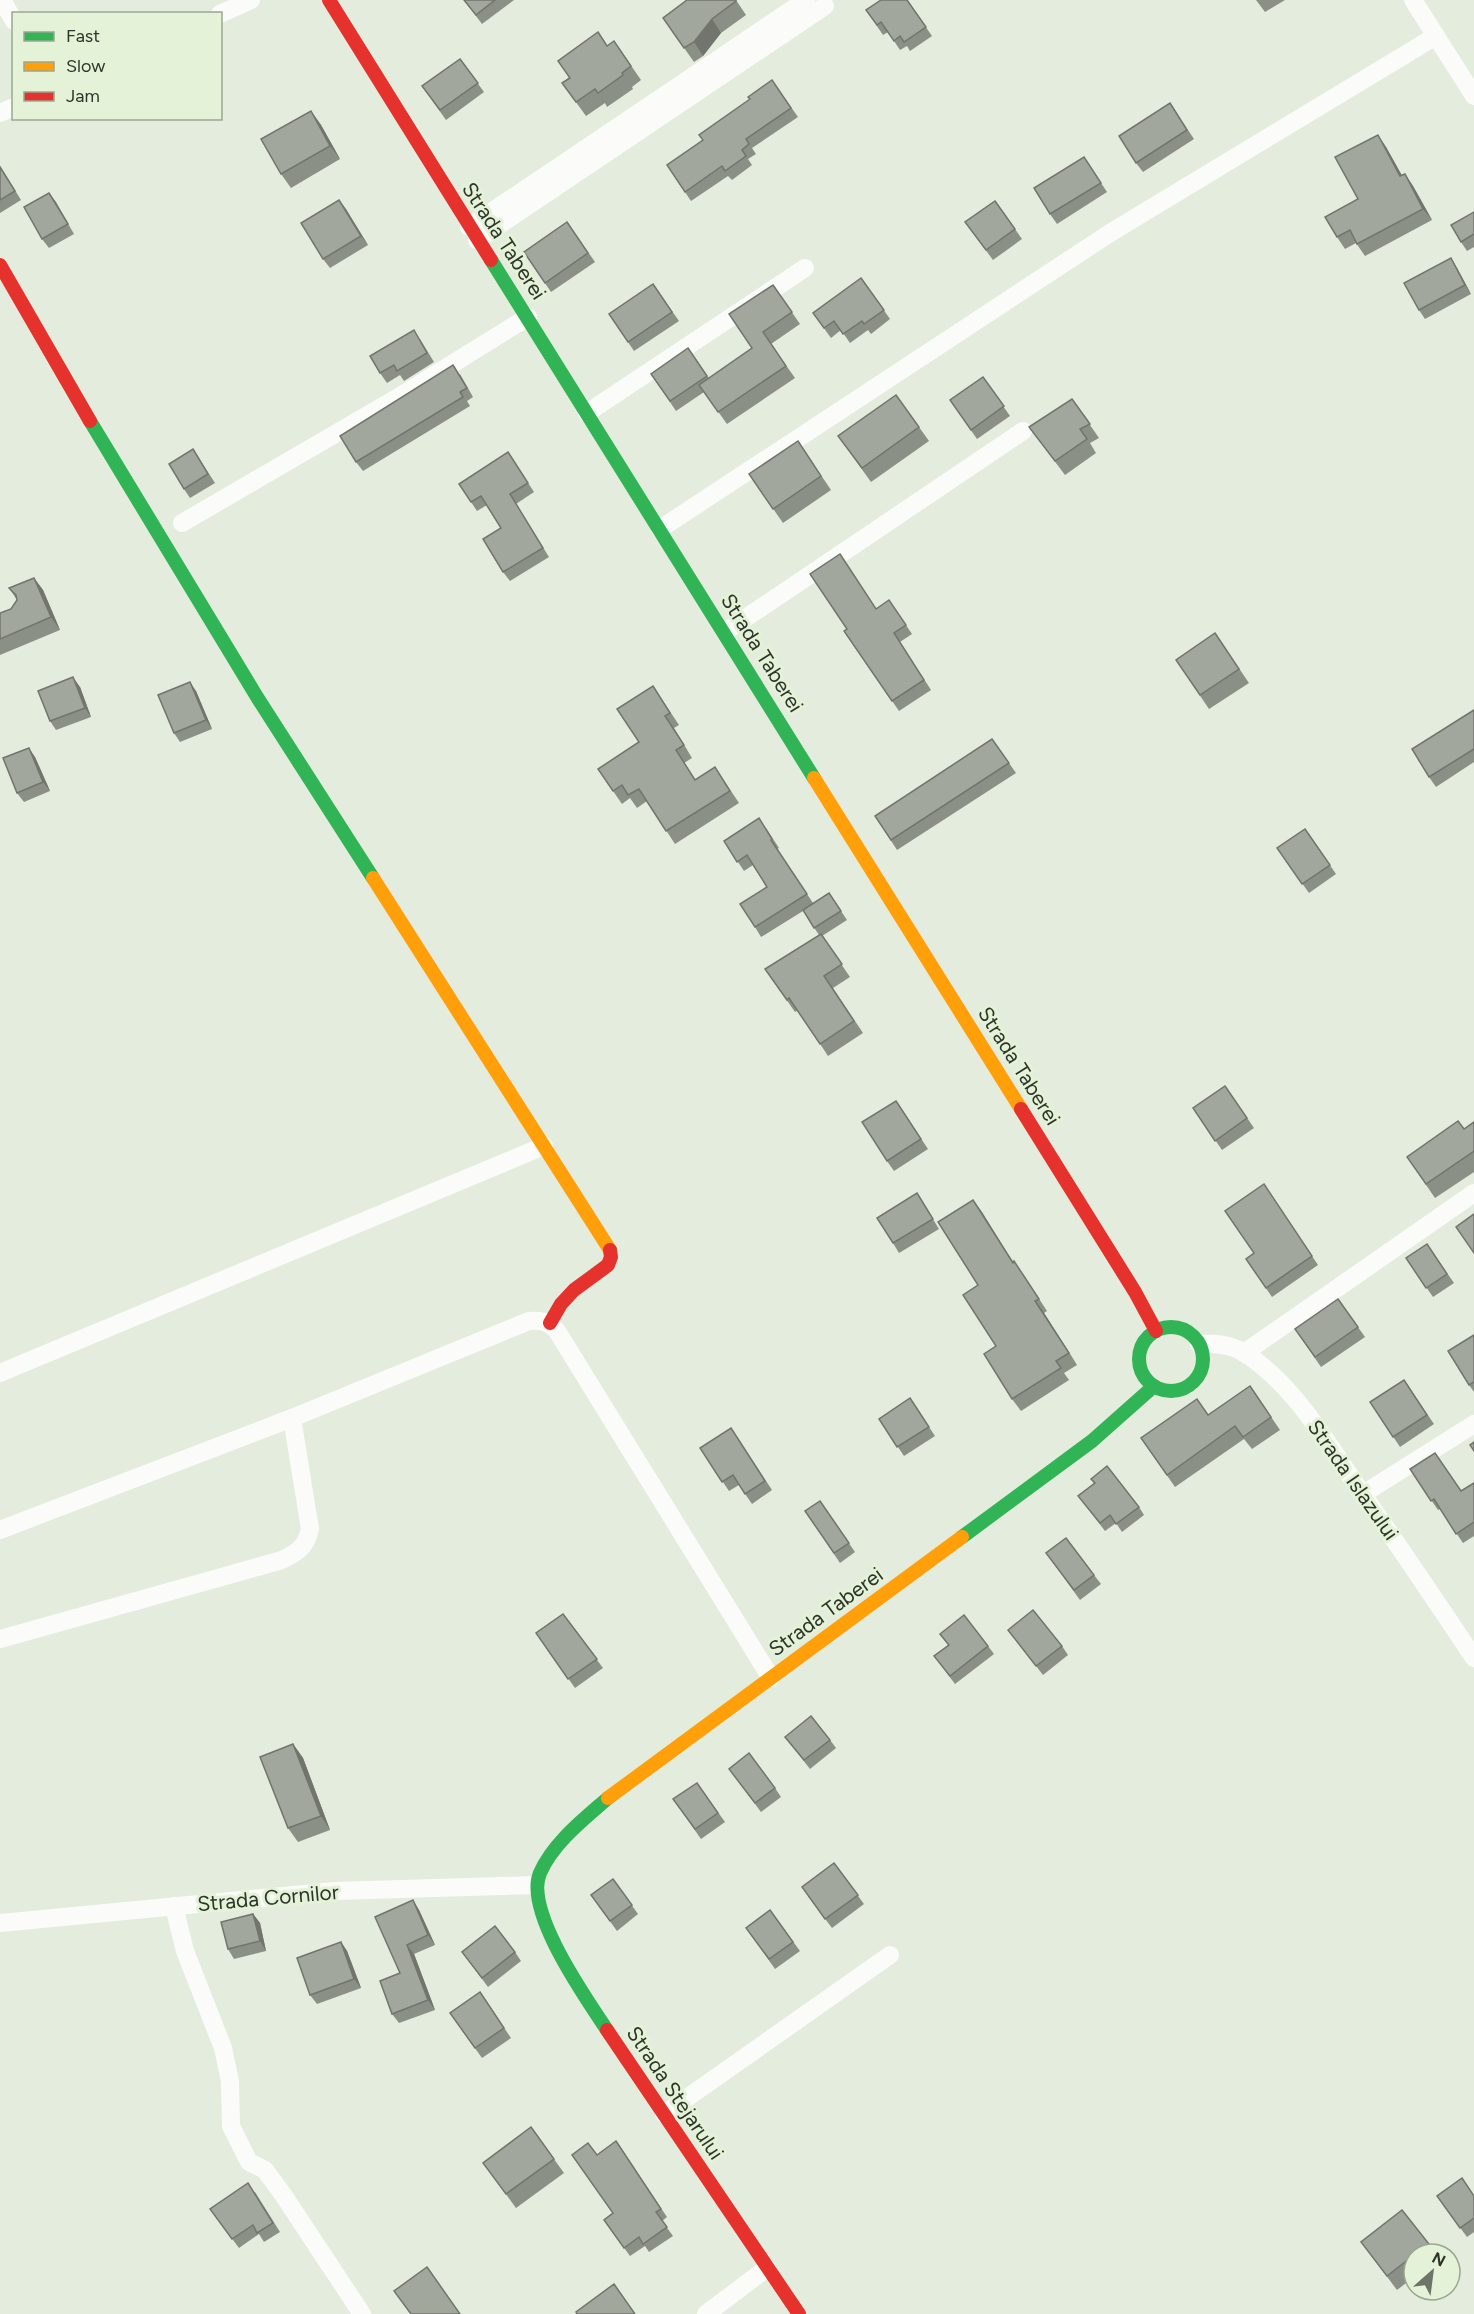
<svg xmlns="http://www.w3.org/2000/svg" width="1474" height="2314" viewBox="0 0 1474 2314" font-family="Figtree,sans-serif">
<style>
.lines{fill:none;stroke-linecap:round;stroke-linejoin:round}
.street{stroke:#fbfcfa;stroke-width:18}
.fast{stroke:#30b455;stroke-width:14}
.slow{stroke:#ff9f0a;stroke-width:14}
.jam{stroke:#e5322d;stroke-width:14}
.wall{fill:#8a9086}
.shaded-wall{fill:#71756d}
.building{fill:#a1a79c;stroke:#71756d;stroke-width:1.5}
.labels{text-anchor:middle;stroke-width:6;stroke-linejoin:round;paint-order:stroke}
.street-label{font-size:21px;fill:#2f342a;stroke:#e4f2d7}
</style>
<rect width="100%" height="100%" fill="#e4ecdd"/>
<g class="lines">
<g class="street">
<path d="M2,0L14,21"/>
<path d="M1413,0L1474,96"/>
<path d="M220,14L251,0"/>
<path d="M0,113L14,107"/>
<path d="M469,227L806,0"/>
<path d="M477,240L825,6"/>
<path d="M587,413L805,268"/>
<path d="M182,523L402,395L528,317"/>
<path d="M660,529L1110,233L1436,36"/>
<path d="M725,632L1023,431"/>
<path d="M1199,1344C1215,1343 1229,1344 1243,1352C1291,1382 1322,1435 1353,1480C1394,1539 1434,1598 1474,1658"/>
<path d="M1244,1353L1474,1193"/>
<path d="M0,1373L544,1146"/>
<path d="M1363,1494L1474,1424"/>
<path d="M0,1530L292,1418L529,1321C541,1320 548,1321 557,1331L771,1678"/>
<path d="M0,1639L282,1560C298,1552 306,1547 310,1529L292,1418"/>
<path d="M174,1906L185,1951L223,2048L230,2081L231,2126L249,2162L265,2170L284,2196L362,2314"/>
<path d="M0,1923L335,1891L537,1885"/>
<path d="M664,2114L890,1955"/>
<path d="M706,2314L767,2268"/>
</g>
<g class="fast">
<path d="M491,260L814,778"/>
<path d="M90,421L257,697L373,878"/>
<circle cx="1171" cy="1359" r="32"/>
<path d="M962,1537L1092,1441L1154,1386"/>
<path d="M607,2030C586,1998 524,1911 540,1873C553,1843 584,1819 608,1798"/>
</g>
<g class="slow">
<path d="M814,778L1021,1109"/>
<path d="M373,878L610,1250"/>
<path d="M608,1798L962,1537"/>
</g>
<g class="jam">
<path d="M329,0L491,260"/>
<path d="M0,265L90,421"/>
<path d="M1021,1109L1135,1292L1156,1331"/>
<path d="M550,1323L561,1304L574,1290L608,1265L611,1257L610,1250"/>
<path d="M607,2030L799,2314"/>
</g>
</g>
<g class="wall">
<path d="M464,0H514L482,24Z"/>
<path d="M736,0L746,15L721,33L703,56L694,62L663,18Z"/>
<path d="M907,0L932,36L910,51L907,46L900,50L888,32L883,35L866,10Z"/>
<path d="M1256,0H1285L1265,12Z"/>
<path d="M614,41L641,80L632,87L633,89L607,107L605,103L586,116L562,83Z"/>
<path d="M460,59L484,92L446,120L422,86Z"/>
<path d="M772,80L798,117L752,148L756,154L748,159L752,165L732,180L728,176L691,201L667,165L703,140Z"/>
<path d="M1170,103L1194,139L1143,172L1136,163Z"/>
<path d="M311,111L321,125L340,159L291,188L281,174Z"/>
<path d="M1378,135L1386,147L1402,176L1405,174L1413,186L1432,220L1365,256L1356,243L1345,249L1337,237L1358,199Z"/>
<path d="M1084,157L1107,192L1057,224L1050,214Z"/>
<path d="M0,166L21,200L0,213Z"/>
<path d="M49,193L74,234L49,248L42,239Z"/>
<path d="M339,200L368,245L330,268L323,259Z"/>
<path d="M995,201L1022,239L993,260L965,222Z"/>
<path d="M1474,212V247L1467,251L1461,242Z"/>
<path d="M567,222L595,262L551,292L524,252Z"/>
<path d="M1451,258L1457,268L1471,294L1425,319L1419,310Z"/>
<path d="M861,278L890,319L871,334L868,330L850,343L841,330L831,338L813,313Z"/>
<path d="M653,284L679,321L634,351L609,314Z"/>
<path d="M773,285L800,324L771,344L795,378L727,424L704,392L676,411L651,374L688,348L709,378L752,348Z"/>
<path d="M420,339L434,362L404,381L400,375L387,383L380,373Z"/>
<path d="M460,374L473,397L467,401L470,406L363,471L356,462Z"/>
<path d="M983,377L1010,416L977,439L950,400Z"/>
<path d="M896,395L929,441L871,482L838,436Z"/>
<path d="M1072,399L1099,438L1090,443L1096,453L1065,475L1029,427Z"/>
<path d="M798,441L831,490L783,523L749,474Z"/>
<path d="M193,449L215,483L190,498L184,489Z"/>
<path d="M508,452L534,492L516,504L549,557L510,581L503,572L501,528L487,505L477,511L459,484Z"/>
<path d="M34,578L43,590L60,630L0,655V613L11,609L17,600L9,588Z"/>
<path d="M889,600L912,634L900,642L931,690L899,711L844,631Z"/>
<path d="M1215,633L1249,683L1209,709L1176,660Z"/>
<path d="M653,686L679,725L674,728L692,758L684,763L695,780L715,767L739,803L675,844L647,801L637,808L630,798L622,804L613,791L639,742Z"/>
<path d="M80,687L91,717L56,730L50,721Z"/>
<path d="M196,691L212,729L180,742L174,733Z"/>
<path d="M1474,710V762L1436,787L1429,777Z"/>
<path d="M992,739L1016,773L897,850L875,816Z"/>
<path d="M35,757L50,791L24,802L17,793Z"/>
<path d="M766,828L779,848L777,849L813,903L829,893L847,920L822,936L850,977L833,988L863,1033L828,1056L798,1010L795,1012L765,969L819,935L803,911L761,937L755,927L767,887L753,865L744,871L724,841Z"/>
<path d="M1305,829L1336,874L1309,893L1277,848Z"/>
<path d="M1225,1086L1254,1128L1222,1150L1193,1108Z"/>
<path d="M902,1110L928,1149L894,1171L887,1161Z"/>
<path d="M1474,1122V1172L1435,1198L1407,1157L1464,1129Z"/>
<path d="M1264,1184L1318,1265L1272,1297L1246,1259L1254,1253Z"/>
<path d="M917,1193L939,1229L899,1253L893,1243Z"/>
<path d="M973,1200L1013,1262L1014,1261L1023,1274L1047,1311L1044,1313L1077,1365L1064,1373L1069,1380L1021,1411L1012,1399L996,1346L978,1285Z"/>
<path d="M1427,1244L1454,1283L1433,1297L1406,1258Z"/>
<path d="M1338,1299L1365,1337L1321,1367L1295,1329Z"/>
<path d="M1474,1335V1392L1469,1385Z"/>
<path d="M1404,1380L1434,1424L1400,1447L1370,1402Z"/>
<path d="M1250,1386L1280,1430L1252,1449L1244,1439L1175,1487L1141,1438L1208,1415Z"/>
<path d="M910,1398L935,1436L904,1456L879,1419Z"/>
<path d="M738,1438L772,1490L752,1504L739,1485L729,1491L700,1448Z"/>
<path d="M1410,1469L1461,1491L1474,1483V1536L1463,1543L1440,1509L1438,1510Z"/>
<path d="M1091,1479L1139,1507L1144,1515L1122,1532L1116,1523L1105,1531L1078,1496L1094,1483Z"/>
<path d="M820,1501L855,1552L840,1563L805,1511Z"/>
<path d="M1046,1553L1094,1575L1101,1584L1080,1600Z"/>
<path d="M563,1614L603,1668L575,1688L536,1633Z"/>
<path d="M1008,1630L1062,1646L1068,1655L1043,1675Z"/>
<path d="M940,1634L988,1646L994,1654L955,1684L934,1656L948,1645Z"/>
<path d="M785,1737L830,1740L836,1748L810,1769Z"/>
<path d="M293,1744L303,1758L330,1830L298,1842L288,1828Z"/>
<path d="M729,1769L775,1788L781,1797L761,1812Z"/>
<path d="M697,1783L725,1822L701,1839L673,1799Z"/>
<path d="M834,1863L864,1904L832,1928L808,1896Z"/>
<path d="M613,1879L638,1914L617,1931L591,1895Z"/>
<path d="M413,1900L419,1910L435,1945L414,1954L435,2010L399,2023L392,2014L400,1973Z"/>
<path d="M770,1910L800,1951L775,1969L746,1928Z"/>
<path d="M253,1914L260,1923L266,1951L234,1959L228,1949Z"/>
<path d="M341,1942L347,1951L361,1988L317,2004L310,1995Z"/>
<path d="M462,1952H515L521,1961L488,1987Z"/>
<path d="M480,1992L511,2038L482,2058L450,2013Z"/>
<path d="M531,2127L564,2173L516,2208L483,2163Z"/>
<path d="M616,2141L667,2217L662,2221L673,2236L649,2252L645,2246L630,2256L604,2220L613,2213L597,2155Z"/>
<path d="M255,2192L280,2232L264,2242L259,2234L239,2248L210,2209Z"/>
<path d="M1437,2196H1474V2232L1467,2237Z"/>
<path d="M1361,2242L1429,2244L1436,2254H1414V2277L1397,2290Z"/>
</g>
<g class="shaded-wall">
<path d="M712,19L721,33L703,56L694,42Z"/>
<path d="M311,111L321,125L340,159L330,146Z"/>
<path d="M1378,135L1386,147L1409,188L1400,176Z"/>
<path d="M1405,174L1413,186L1432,220L1423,209Z"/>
<path d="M49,193L56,202L74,234L68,224Z"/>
<path d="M339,200L346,209L368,245L361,236Z"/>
<path d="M1451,258L1457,268L1471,294L1465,285Z"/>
<path d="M34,578L43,590L60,630L51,617Z"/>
<path d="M73,677L80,687L91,717L85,708Z"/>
<path d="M190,682L196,691L212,729L206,720Z"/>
<path d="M29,748L35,757L50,791L43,782Z"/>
<path d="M973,1200L982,1212L1021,1275L1013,1263Z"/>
<path d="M1035,1301L1044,1313L1077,1365L1069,1353Z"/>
<path d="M293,1744L303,1758L330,1830L321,1816Z"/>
<path d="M413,1900L419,1910L435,1945L428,1935Z"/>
<path d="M253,1914L260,1923L266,1951L260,1941Z"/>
<path d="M341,1942L347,1951L361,1988L354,1979Z"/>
<path d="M407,1945L414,1954L435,2010L428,2000Z"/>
</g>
<g class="building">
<path d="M464,0H495L476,15Z"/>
<path d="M687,0H736V1L712,19L694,42L684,48L663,18Z"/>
<path d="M881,0H907L926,27L904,42L900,36L894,41L881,22L877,25L866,10Z"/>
<path d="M598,32L607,46L614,41L631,66L622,73L623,75L598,93L595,89L576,102L562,83L570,78L558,61Z"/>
<path d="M460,59L478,83L440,110L422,86Z"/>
<path d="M772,80L791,108L746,139L749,144L742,150L746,156L725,171L722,166L685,192L667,165L703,140L699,135L750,99L748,97Z"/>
<path d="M1170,103L1187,130L1136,163L1119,136Z"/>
<path d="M311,111L330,146L281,174L261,139Z"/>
<path d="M1378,135L1400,176L1405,174L1423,209L1357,244L1350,230L1337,237L1325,217L1358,199L1335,157Z"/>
<path d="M1084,157L1101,183L1050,214L1034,188Z"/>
<path d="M0,167L15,191L0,200Z"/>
<path d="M49,193L68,224L42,239L24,207Z"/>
<path d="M339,200L361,236L323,259L301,223Z"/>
<path d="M995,201L1015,229L986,250L965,222Z"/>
<path d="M1474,212V234L1461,242L1451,225Z"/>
<path d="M567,222L588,253L545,283L524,252Z"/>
<path d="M1451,258L1465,285L1419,310L1404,283Z"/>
<path d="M861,278L884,310L864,324L862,321L843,334L834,321L824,328L813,313Z"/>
<path d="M653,284L672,312L628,342L609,314Z"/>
<path d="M773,285L792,312L763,332L786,366L718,412L699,385L752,348L729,314Z"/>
<path d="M414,330L427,353L397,371L394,365L380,373L370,356Z"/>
<path d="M688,348L707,376L670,401L651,374Z"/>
<path d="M453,365L467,388L460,392L463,397L356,462L340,436Z"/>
<path d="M983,377L1004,406L971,430L950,400Z"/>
<path d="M896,395L919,427L862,468L838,436Z"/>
<path d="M1072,399L1090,424L1080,429L1087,439L1055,461L1029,427Z"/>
<path d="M798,441L821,476L773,509L749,474Z"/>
<path d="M193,449L208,474L184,489L169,464Z"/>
<path d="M508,452L528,483L510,494L543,548L503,572L483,539L501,528L481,496L471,502L459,484Z"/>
<path d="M840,554L876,609L889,600L906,625L894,633L924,680L892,701L844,631L847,629L810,574Z"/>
<path d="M34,578L51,617L0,639V613L11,609L17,600L16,595L9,588Z"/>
<path d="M1215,633L1239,669L1200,695L1176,660Z"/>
<path d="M73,677L85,708L50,721L38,691Z"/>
<path d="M190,682L206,720L174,733L158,695Z"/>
<path d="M653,686L670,713L665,716L684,745L676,750L695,780L715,767L730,791L666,831L639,789L628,795L622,785L613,791L598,769L639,742L617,709Z"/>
<path d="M1474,710V749L1429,777L1412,749Z"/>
<path d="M992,739L1009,763L891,840L875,816Z"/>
<path d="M29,748L43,782L17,793L3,758Z"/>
<path d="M759,818L772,839L771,840L807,894L755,927L740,904L767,887L747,855L737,862L724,841Z"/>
<path d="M1305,829L1330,865L1302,884L1277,848Z"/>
<path d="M829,893L841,911L814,928L803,910Z"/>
<path d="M821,934L842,964L824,976L854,1021L820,1044L789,998L787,1000L765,969Z"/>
<path d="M1225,1086L1247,1118L1215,1141L1193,1108Z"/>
<path d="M896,1101L921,1139L887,1161L862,1122Z"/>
<path d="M1458,1121L1464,1129L1474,1122V1151L1426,1184L1407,1157Z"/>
<path d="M1264,1184L1312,1256L1266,1288L1246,1259L1254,1253L1225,1211Z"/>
<path d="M917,1193L933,1219L893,1243L877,1218Z"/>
<path d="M973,1200L1013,1263L1014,1261L1039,1299L1035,1301L1069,1353L1056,1361L1061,1368L1012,1399L984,1354L996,1346L963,1295L978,1285L938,1222Z"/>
<path d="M1474,1214V1253L1456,1227Z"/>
<path d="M1427,1244L1447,1274L1426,1288L1406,1258Z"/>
<path d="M1338,1299L1358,1327L1315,1357L1295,1329Z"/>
<path d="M1474,1335V1382L1469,1385L1448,1351Z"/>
<path d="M1404,1380L1427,1415L1393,1437L1370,1402Z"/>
<path d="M1250,1386L1271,1417L1243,1437L1235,1426L1167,1475L1141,1438L1197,1399L1208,1415Z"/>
<path d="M910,1398L929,1427L897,1447L879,1419Z"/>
<path d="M731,1428L765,1481L745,1494L733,1475L722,1482L700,1448Z"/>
<path d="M1474,1442V1451L1470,1445Z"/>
<path d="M1435,1453L1461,1491L1474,1483V1522L1456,1534L1434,1499L1431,1501L1410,1469Z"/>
<path d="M1107,1466L1139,1507L1116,1524L1110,1515L1100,1523L1078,1496L1095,1483L1091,1479Z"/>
<path d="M820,1501L849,1543L834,1553L805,1511Z"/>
<path d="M1066,1538L1094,1575L1074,1590L1046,1553Z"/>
<path d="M1033,1610L1062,1646L1036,1666L1008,1630Z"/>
<path d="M563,1614L597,1659L568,1679L536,1633Z"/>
<path d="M964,1615L988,1646L950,1676L934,1656L949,1645L940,1634Z"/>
<path d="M811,1716L830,1740L804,1760L785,1737Z"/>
<path d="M293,1744L321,1816L288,1828L260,1757Z"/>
<path d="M749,1753L775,1788L755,1803L729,1769Z"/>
<path d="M697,1783L718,1813L695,1829L673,1799Z"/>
<path d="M834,1863L858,1895L825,1919L802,1887Z"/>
<path d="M613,1879L632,1905L610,1921L591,1895Z"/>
<path d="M413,1900L428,1935L407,1945L428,2000L392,2014L380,1981L400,1973L375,1917Z"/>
<path d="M770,1910L793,1942L769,1959L746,1928Z"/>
<path d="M253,1914L260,1941L228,1949L221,1922Z"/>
<path d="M495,1926L515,1952L482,1978L462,1952Z"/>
<path d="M341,1942L354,1979L310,1995L297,1958Z"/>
<path d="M480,1992L504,2028L475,2048L450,2013Z"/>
<path d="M531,2127L554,2159L506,2194L483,2163Z"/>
<path d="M616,2141L661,2209L656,2212L667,2227L643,2244L639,2237L624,2248L604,2220L613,2213L572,2155L588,2143L597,2155Z"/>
<path d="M1462,2178L1474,2196V2218L1460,2228L1437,2196Z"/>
<path d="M248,2183L273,2223L257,2233L253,2225L232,2239L210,2209Z"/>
<path d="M1402,2210L1429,2244L1415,2254H1414V2255L1387,2276L1361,2242Z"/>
<path d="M427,2267L460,2314H411L394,2291Z"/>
<path d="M614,2284L635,2314H577L576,2312Z"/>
</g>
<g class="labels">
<g class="street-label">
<text transform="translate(504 241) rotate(57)" y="7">Strada Taberei</text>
<text transform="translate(762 653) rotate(58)" y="7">Strada Taberei</text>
<text transform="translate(1019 1066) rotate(58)" y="7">Strada Taberei</text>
<text transform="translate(1353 1480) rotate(55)" y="7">Strada Islazului</text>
<text transform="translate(826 1612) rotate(-36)" y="7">Strada Taberei</text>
<text transform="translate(268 1898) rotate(-5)" y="7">Strada Cornilor</text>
<text transform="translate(675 2093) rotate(56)" y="7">Strada Stejarului</text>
</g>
</g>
<rect x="12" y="12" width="210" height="108" fill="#e4f2d7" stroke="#9ca692" stroke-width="1.5"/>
<rect x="24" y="32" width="30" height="9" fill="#30b455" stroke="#9ca692" stroke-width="1.5"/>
<text x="66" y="42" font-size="18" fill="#2f342a">Fast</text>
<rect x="24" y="62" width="30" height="9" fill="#ff9f0a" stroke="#9ca692" stroke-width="1.5"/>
<text x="66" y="72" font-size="18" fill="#2f342a">Slow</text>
<rect x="24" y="92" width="30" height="9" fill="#e5322d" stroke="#9ca692" stroke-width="1.5"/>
<text x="66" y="102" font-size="18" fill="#2f342a">Jam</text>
<g transform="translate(1432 2272) rotate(28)"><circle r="28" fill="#e4f2d7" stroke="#9ca692" stroke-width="1.5"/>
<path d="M0-4.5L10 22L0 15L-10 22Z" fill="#6e7469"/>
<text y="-9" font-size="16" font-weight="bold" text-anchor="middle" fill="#2f342a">N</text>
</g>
</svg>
